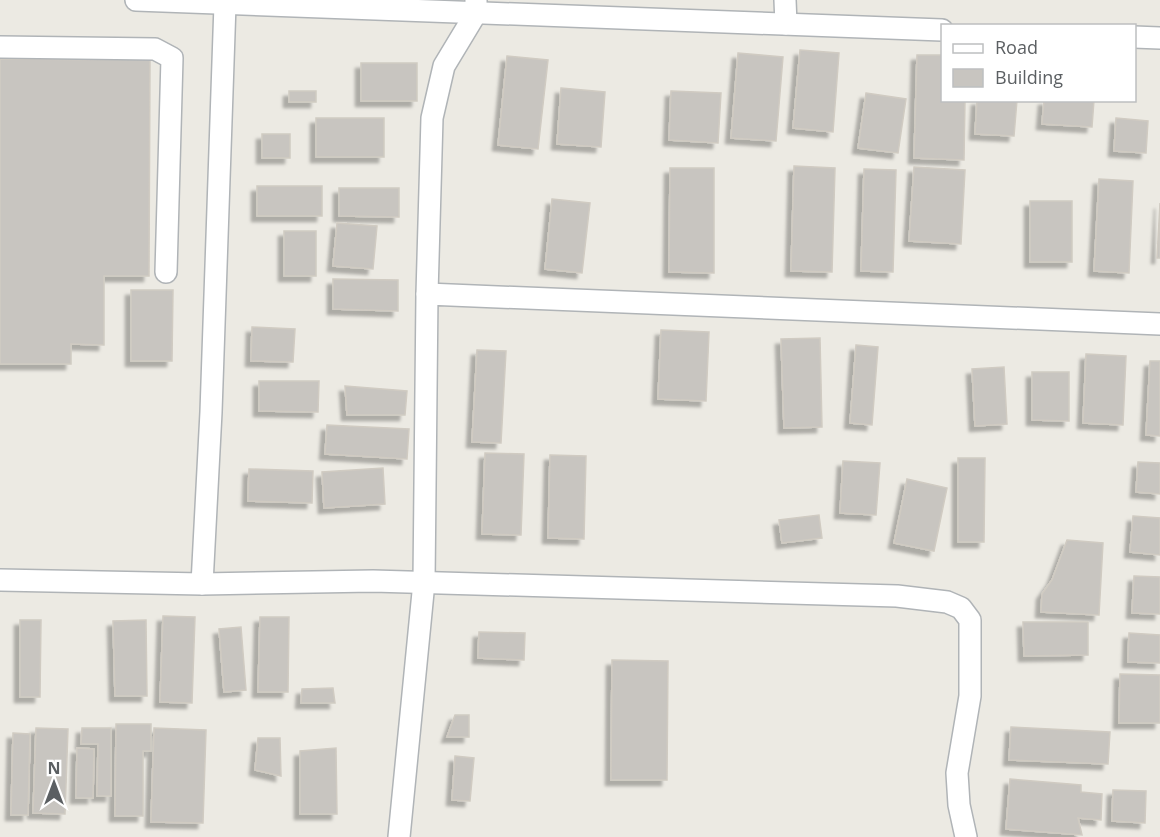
<svg xmlns="http://www.w3.org/2000/svg" width="1160" height="837" viewBox="0 0 1160 837" font-family="'Open Sans',sans-serif">
<style>
.building{fill:#c8c5c0;stroke:#d0cbc2;stroke-width:1.5;filter:url(#shadow)}
.lines{fill:none;stroke-linecap:round;stroke-linejoin:round}
.minor-casing{stroke:#b0b4b7;stroke-width:24}
.minor{stroke:#fff;stroke-width:21}
</style>
<defs>
<filter id="shadow"><feDropShadow dx="-5.5" dy="5.5" stdDeviation="1.5" flood-color="#0004"/></filter>
</defs>
<rect width="100%" height="100%" fill="#eceae3"/>
<g class="building">
<path d="M800,50L839,53L833,132L793,128Z"/>
<path d="M738,53L783,57L776,141L731,138Z"/>
<path d="M917,55H942V100H965L964,160L914,158Z"/>
<path d="M507,56L548,60L538,149L498,145Z"/>
<path d="M0,59L150,60L149,276H104V345L71,344V364H0Z"/>
<rect x="361" y="63" width="56" height="38"/>
<path d="M561,88L605,92L601,147L557,144Z"/>
<rect x="289" y="91" width="27" height="11"/>
<path d="M671,91L721,93L718,143L669,140Z"/>
<path d="M866,93L906,99L898,153L858,148Z"/>
<path d="M977,100H1017L1014,136L975,134Z"/>
<path d="M1044,100H1094L1092,127L1042,124Z"/>
<rect x="316" y="118" width="68" height="39"/>
<path d="M1116,118L1148,121L1146,153L1114,151Z"/>
<rect x="262" y="134" width="28" height="24"/>
<path d="M794,166L835,168L832,272L791,271Z"/>
<path d="M914,167L965,170L961,244L909,241Z"/>
<path d="M670,168H714V273L669,272Z"/>
<path d="M864,169L896,170L893,272L861,271Z"/>
<path d="M1099,179L1133,181L1129,273L1094,271Z"/>
<rect x="257" y="186" width="65" height="30"/>
<path d="M339,188H399V217L339,216Z"/>
<path d="M552,199L590,203L582,273L545,269Z"/>
<rect x="1030" y="201" width="42" height="61"/>
<path d="M1160,203V258H1157Z"/>
<path d="M337,223L377,226L373,269L333,266Z"/>
<rect x="284" y="231" width="32" height="45"/>
<path d="M333,279L398,280V311L333,309Z"/>
<path d="M131,290H173L172,361H131Z"/>
<path d="M252,327L295,329L293,362L251,361Z"/>
<path d="M661,330L709,332L706,401L658,399Z"/>
<path d="M820,338L822,427L784,428L781,339Z"/>
<path d="M856,345L878,347L872,425L850,423Z"/>
<path d="M477,350L506,351L501,443L472,442Z"/>
<path d="M1086,354L1126,356L1123,425L1083,423Z"/>
<path d="M1150,361H1160V436L1146,435Z"/>
<path d="M1004,367L1007,424L975,426L972,369Z"/>
<path d="M1032,372H1069V421L1032,420Z"/>
<path d="M259,381H319L318,412L259,411Z"/>
<path d="M345,386L407,391L405,415H347Z"/>
<path d="M327,425L409,429L407,459L325,454Z"/>
<path d="M485,453L524,454L521,535L482,534Z"/>
<path d="M550,455L586,456L584,539L548,538Z"/>
<path d="M958,458H985L984,542H958Z"/>
<path d="M843,461L880,463L876,515L840,513Z"/>
<path d="M1138,462L1160,463V494L1136,492Z"/>
<path d="M383,468L385,504L324,508L322,472Z"/>
<path d="M249,469L313,471L312,503L248,501Z"/>
<path d="M907,479L947,488L934,551L894,543Z"/>
<path d="M819,515L822,538L782,543L779,520Z"/>
<path d="M1133,516L1160,518V555L1130,552Z"/>
<path d="M1067,540L1103,543L1099,615L1041,612L1042,594L1052,580Z"/>
<path d="M1134,576L1160,577V614L1132,613Z"/>
<path d="M163,616L195,617L192,703L160,702Z"/>
<path d="M260,617H289L288,692H258Z"/>
<path d="M20,620H41L40,697H20Z"/>
<path d="M146,620L147,696H115L113,621Z"/>
<path d="M1023,622H1088V655L1024,656Z"/>
<path d="M241,627L246,690L224,692L219,629Z"/>
<path d="M479,632L525,633L524,660L478,658Z"/>
<path d="M1129,633L1160,635V663L1128,662Z"/>
<path d="M612,660L668,661L667,780H611Z"/>
<path d="M1120,674L1160,675V723H1119Z"/>
<path d="M333,688L335,703H301L302,689Z"/>
<path d="M455,715H469V737H447Z"/>
<path d="M116,724H151V751H143V816H115Z"/>
<path d="M1011,727L1110,732L1108,764L1009,760Z"/>
<path d="M36,728L68,729L65,814L33,813Z"/>
<path d="M82,728H111V796H97L98,744H81Z"/>
<path d="M154,728L206,730L203,823L151,822Z"/>
<path d="M13,733L30,734L28,815H11Z"/>
<path d="M258,738H280L281,776L255,770Z"/>
<path d="M77,748L94,749L93,798H76Z"/>
<path d="M336,748L337,814H300V751Z"/>
<path d="M455,756L474,758L470,801L452,800Z"/>
<path d="M1010,779L1081,785V792L1102,794L1101,820L1078,818L1082,835L1006,829Z"/>
<path d="M1113,790L1146,791L1145,823L1112,821Z"/>
</g>
<g class="lines">
<g class="minor-casing">
<g id="minor">
<path d="M136,0L942,30"/>
<path d="M785,0L786,24"/>
<path d="M1134,37L1160,38"/>
<path d="M0,47L155,49L172,58L166,272"/>
<path d="M427,294L432,118L444,66L476,13V1"/>
<path d="M0,580L202,584L373,581L897,596L947,602L961,608L970,620V696L957,773L959,805L966,837"/>
<path d="M202,584L211,412L225,4"/>
<path d="M399,837L424,582L427,294L1160,324"/>
</g>
</g>
<use href="#minor" class="minor"/>
</g>
<rect x="941" y="24" width="195" height="78" fill="#ffffff" stroke="#bdbfc0" stroke-width="1.5"/>
<rect x="953" y="44" width="30" height="9" fill="#ffffff" stroke="#bdbfc0" stroke-width="1.5"/>
<text x="995" y="54" font-size="18" fill="#5b5f62">Road</text>
<rect x="953" y="69" width="30" height="18" fill="#c8c5c0" stroke="#bdbfc0" stroke-width="1.5"/>
<text x="995" y="84" font-size="18" fill="#5b5f62">Building</text>
<g transform="translate(54 783)" stroke="#ffffff" stroke-width="4.5" paint-order="stroke">
<path d="M0-4.5L10 22L0 15L-10 22Z" fill="#5b5f62"/>
<text y="-9" font-size="16" font-weight="bold" text-anchor="middle" fill="#5b5f62">N</text>
</g>
</svg>
